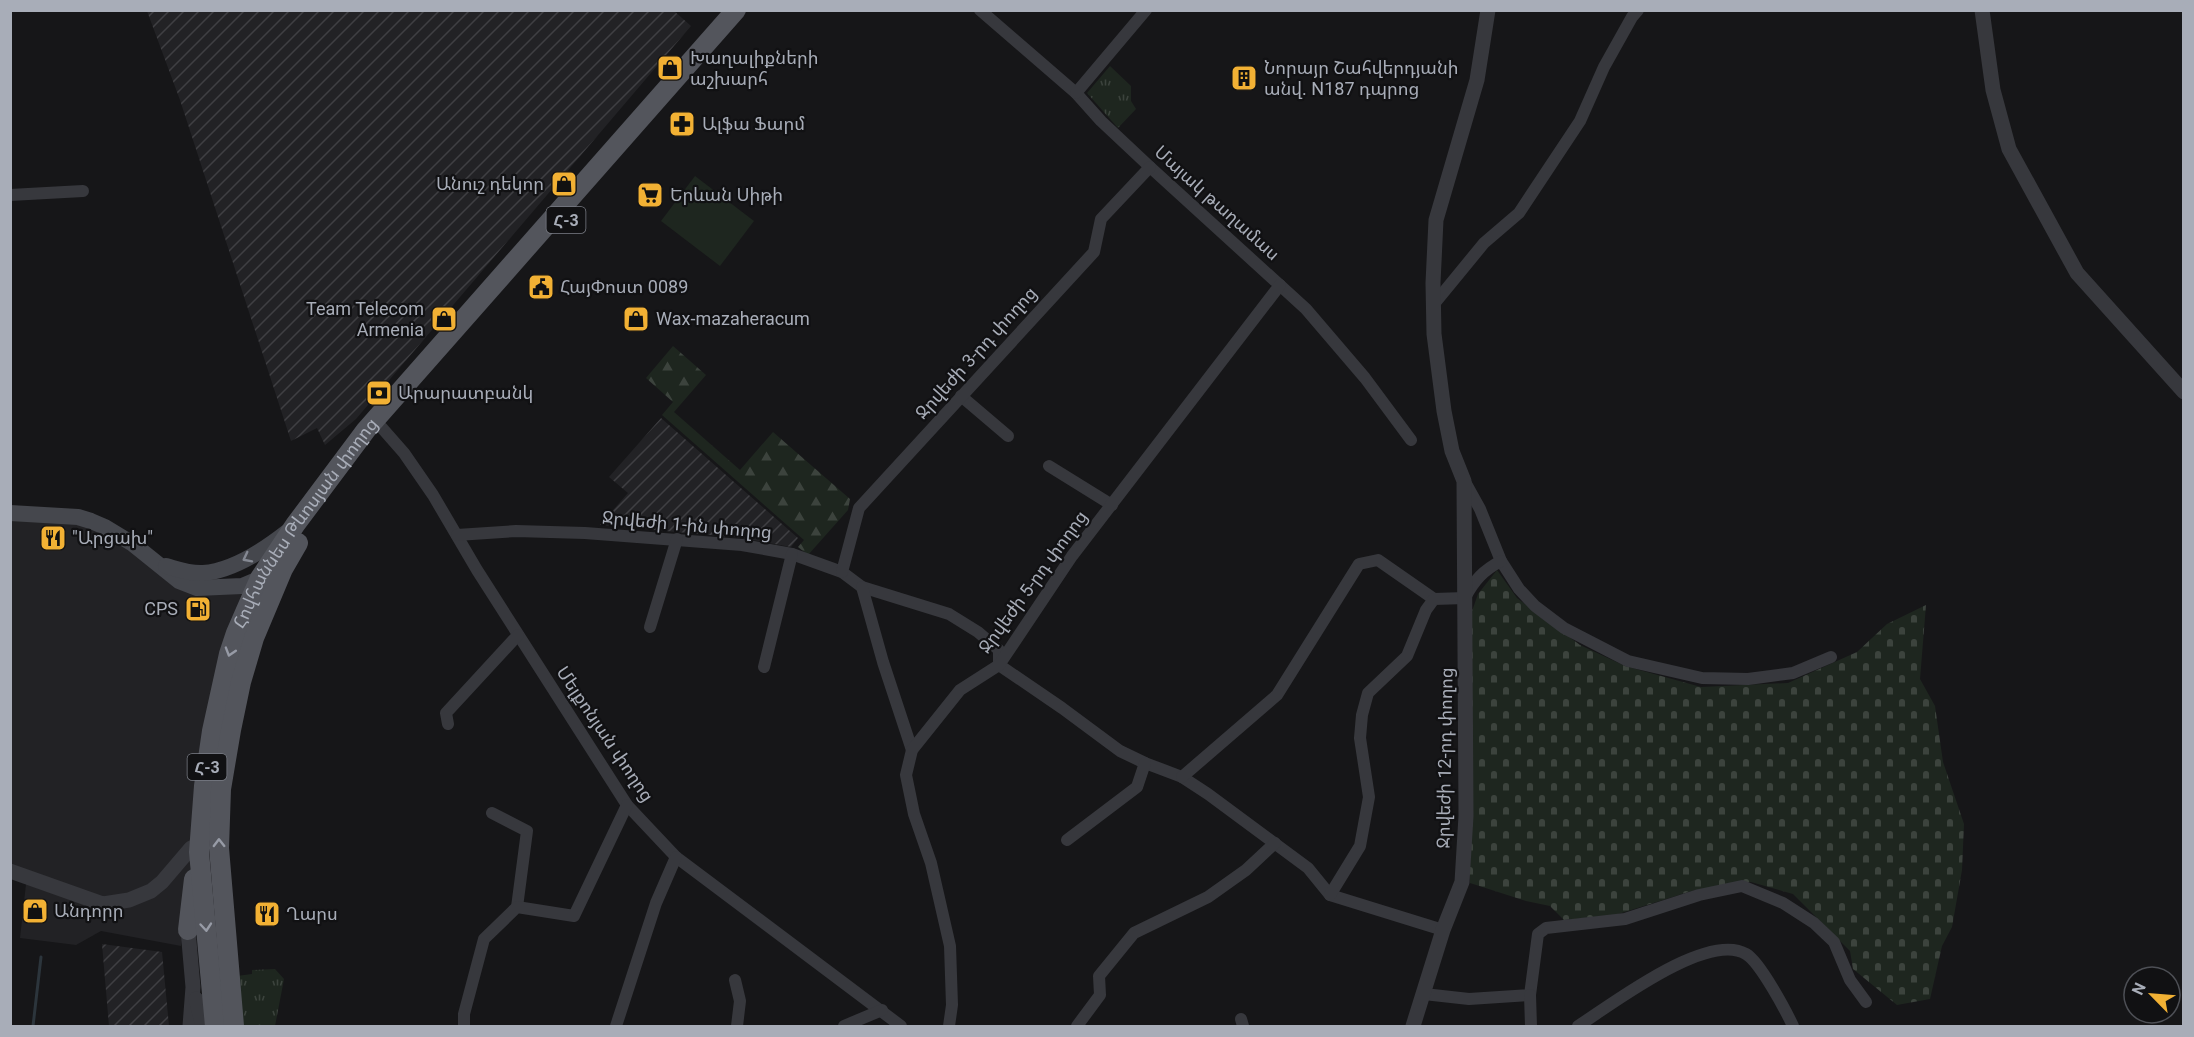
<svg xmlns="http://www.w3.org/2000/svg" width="2194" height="1037" viewBox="0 0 2194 1037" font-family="Roboto,'Noto Sans Armenian',sans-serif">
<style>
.built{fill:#222225}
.industrial{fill:url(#industrial-furrows)}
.grass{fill:url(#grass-tufts)}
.forest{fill:url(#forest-firs)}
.cemetery{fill:url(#cemetery-stones)}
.park{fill:#1e261f}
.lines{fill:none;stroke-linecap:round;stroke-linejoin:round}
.stream{stroke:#2c353c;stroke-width:3}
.minor{stroke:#37383d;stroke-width:12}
.tertiary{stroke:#37383d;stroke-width:15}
.secondary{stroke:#45474d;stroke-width:16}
.primary{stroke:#53555c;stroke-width:20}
.oneway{stroke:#858993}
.oneway2{stroke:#979ba6}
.labels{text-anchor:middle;stroke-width:4.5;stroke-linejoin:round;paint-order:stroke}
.shield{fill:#111113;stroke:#7b7e86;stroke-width:1.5}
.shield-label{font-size:16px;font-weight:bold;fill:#a8adb8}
.poi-label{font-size:18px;fill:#a8adb8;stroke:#111113;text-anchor:start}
.street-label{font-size:18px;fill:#a8adb8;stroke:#111113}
</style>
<defs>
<pattern id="industrial-furrows" width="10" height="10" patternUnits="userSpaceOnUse" patternTransform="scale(1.5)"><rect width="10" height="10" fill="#222225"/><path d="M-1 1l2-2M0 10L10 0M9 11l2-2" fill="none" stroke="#3f3f43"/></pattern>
<pattern id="grass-tufts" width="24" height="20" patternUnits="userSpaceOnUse" patternTransform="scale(1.5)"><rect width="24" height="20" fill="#1e261f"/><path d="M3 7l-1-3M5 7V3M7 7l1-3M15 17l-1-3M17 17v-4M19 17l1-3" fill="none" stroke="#3c433d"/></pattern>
<pattern id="forest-firs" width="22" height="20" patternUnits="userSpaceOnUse" patternTransform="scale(1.5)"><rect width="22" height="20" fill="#1e261f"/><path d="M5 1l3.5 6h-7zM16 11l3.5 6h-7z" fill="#3c433d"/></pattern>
<pattern id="cemetery-stones" width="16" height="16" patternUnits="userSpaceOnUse" patternTransform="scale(1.5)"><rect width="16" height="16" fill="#1e261f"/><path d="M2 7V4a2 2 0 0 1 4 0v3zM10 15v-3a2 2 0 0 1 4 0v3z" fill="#3c433d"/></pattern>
</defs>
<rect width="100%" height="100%" fill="#161618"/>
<path class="built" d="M10,514L77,518L119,541L247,594L211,703L181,946L101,931L76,945L20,938L26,884L10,877Z"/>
<g class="industrial">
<path d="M673,10L691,26L356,419L325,445L317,428L291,441L180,100L147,11Z"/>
<path d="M661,418L798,538L791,547L742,538L600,525L628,493L609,477Z"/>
<path d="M102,944L162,952L169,1026H109Z"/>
</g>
<g class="grass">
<path d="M1110,66L1131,86V101L1136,109L1118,128L1087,93Z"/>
<path d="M275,969L284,979L275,1026H242L237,976L252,974V970Z"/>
</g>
<path class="forest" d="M673,346L706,375L674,412L740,470L773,432L850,499L848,510L808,555L798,547L804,540L662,415L673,402L646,378Z"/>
<path class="cemetery" d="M1497,570L1517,598L1580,645L1625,666L1701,687L1788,683L1857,652L1887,624L1926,605L1920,679L1935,706L1943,762L1964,824L1962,870L1952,927L1942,946L1930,999L1897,1005L1853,969L1850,951L1793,894L1751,882L1695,890L1615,915L1564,920L1550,906L1526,901L1470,883V617L1478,594Z"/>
<path class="park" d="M695,176L754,221L720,266L661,221Z"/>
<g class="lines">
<path class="stream" d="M33,1026L41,957"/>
<g class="minor">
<path d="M980,10L1076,93L1101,121L1150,167L1306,309L1365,378L1411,440"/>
<path d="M1076,93L1146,10"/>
<path d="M10,195L83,191"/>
<path d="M1434,304L1484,243L1519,213L1580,121L1604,67L1632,17L1638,10"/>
<path d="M961,396L1008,436"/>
<path d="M375,420L404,453L433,495L477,570L627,805L676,857L901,1026"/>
<path d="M1049,466L1112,505"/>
<path d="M1465,482L1480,509L1501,561L1519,589L1535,606L1564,628L1628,661L1702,678L1748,679L1793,673L1831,657"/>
<path d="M457,535L516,531L585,533L742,545L792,554L842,572L862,587L949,614L978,632L999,650V665L1062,708L1120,751L1145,763L1182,777L1208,794L1308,868L1330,895L1443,930"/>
<path d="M842,572L859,508L1094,252L1101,219L1150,167"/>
<path d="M862,587L883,662L912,750"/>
<path d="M650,627L677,539"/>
<path d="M764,667L792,554"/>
<path d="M448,724L446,713L518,635"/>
<path d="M1182,777L1277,695L1359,564L1378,560L1434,599"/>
<path d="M492,813L527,831L517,907"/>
<path d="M1067,840L1137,787L1145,763"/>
<path d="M1330,895L1360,846L1369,797L1360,738L1362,715L1368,693L1407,656L1426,610L1434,599L1465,598C1474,580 1484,570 1501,561"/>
<path d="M735,980L740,1001L737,1026"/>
<path d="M1424,994L1469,999L1530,995L1538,934L1546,928L1625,919L1699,895L1742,886L1783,903L1814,923L1834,942L1850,980L1866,1002"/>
<path d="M1530,995L1531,1026"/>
<path d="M1241,1019L1243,1026"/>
<path d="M464,1026V1014L484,939L517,907L574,916L627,805"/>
<path d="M616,1026L656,903L676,857"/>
<path d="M844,1026L882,1010"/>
<path d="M949,1026L952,1005L950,946L931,863L914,814L906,775L912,750L960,690L999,665L1072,556L1280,285"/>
<path d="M1077,1026L1100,995L1099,976L1134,933L1208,897L1246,870L1275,843"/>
<path d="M1578,1026C1611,1005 1707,931 1746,954C1760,962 1786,1011 1793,1026"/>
</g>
<g class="tertiary">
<path d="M1982,10L1993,90L2009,149L2077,273L2184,392"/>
<path d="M10,871L103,904L129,900L151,891L162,882L191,848L199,845"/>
<path d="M188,930L193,987L190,1026"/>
<path d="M196,999L203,1026"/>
<path d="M1413,1026L1443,930L1462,882L1466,816L1464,481L1452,451L1444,411L1434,334L1433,283L1436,220L1477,80L1488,10"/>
</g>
<g class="secondary">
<path d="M10,513L78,517L91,521L105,527L133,544L179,581L197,588L242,586L268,575"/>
<path d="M166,566C177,569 190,574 203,573C233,571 264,550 287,532"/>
</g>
<g class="primary">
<path d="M188,930L194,879"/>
<path id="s1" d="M215,1026L199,852L204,786L212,731L229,654L236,633L260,578L295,525L366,430L736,10"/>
<path d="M234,1026L219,848L221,789L231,730L241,682L254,638L283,569L298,543"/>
</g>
</g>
<defs><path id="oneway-chevron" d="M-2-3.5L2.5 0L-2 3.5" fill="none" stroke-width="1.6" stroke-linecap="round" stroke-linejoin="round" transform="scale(1.5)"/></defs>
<use class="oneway" href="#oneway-chevron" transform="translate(247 558) rotate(153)"/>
<g class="oneway2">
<use href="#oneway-chevron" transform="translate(230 652) rotate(107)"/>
<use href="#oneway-chevron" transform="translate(219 843) rotate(-91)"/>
<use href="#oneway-chevron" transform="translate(206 927) rotate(85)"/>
</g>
<defs>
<g id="shop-square" transform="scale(1.35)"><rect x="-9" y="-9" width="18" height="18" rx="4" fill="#f2b134" stroke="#111113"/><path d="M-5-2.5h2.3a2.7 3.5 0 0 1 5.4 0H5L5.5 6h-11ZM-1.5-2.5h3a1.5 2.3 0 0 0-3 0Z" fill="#111"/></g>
<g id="building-square" transform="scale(1.35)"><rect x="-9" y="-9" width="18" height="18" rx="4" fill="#f2b134" stroke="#111113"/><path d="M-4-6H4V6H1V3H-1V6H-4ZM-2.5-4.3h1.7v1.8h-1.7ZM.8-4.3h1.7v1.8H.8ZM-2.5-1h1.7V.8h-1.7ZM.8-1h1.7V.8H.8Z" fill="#111"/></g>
<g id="pharmacy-square" transform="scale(1.35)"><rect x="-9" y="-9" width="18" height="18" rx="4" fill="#f2b134" stroke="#111113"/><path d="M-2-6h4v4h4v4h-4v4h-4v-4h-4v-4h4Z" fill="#111"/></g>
<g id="supermarket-square" transform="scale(1.35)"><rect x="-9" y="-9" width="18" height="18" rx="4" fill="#f2b134" stroke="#111113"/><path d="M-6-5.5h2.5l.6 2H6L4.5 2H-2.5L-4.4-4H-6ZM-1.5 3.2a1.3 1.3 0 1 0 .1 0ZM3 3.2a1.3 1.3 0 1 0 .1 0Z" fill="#111"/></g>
<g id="civic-square" transform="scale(1.35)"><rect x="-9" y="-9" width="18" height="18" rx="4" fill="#f2b134" stroke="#111113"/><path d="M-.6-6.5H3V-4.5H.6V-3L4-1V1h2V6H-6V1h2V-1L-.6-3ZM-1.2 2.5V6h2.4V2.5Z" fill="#111"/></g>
<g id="bank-square" transform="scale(1.35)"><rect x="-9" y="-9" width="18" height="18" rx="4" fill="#f2b134" stroke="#111113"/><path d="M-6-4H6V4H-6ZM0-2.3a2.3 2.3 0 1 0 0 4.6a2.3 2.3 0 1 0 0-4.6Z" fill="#111"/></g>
<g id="restaurant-square" transform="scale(1.35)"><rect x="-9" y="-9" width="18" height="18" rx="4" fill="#f2b134" stroke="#111113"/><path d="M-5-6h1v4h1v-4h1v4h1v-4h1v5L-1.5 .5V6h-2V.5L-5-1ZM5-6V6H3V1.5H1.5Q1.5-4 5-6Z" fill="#111"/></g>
<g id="fuel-square" transform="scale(1.35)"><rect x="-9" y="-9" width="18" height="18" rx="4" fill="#f2b134" stroke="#111113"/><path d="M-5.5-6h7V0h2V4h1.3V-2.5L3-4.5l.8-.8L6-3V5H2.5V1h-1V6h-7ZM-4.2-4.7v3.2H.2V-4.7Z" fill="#111"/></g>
</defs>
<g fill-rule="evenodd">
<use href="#shop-square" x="670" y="68"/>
<use href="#building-square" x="1244" y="78"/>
<use href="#pharmacy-square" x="682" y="124"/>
<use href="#shop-square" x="564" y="184"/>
<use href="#supermarket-square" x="650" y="195"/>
<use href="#civic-square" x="541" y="287"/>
<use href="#shop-square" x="444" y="319"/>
<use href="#shop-square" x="636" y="319"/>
<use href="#bank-square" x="379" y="393"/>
<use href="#restaurant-square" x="53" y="538"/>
<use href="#fuel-square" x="198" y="609"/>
<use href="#shop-square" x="35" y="911"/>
<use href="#restaurant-square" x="267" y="914"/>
</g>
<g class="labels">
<g class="shield">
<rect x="546.5" y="207" width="39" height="26" rx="4.5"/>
<rect x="187.5" y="754" width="39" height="26" rx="4.5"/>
</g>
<g class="shield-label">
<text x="566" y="226">Հ-3</text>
<text x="207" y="773">Հ-3</text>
</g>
<g class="poi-label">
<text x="690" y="64">Խաղալիքների<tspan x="690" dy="21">աշխարհ</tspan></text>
<text x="1264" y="74">Նորայր Շահվերդյանի<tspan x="1264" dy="21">անվ. N187 դպրոց</tspan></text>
<text x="702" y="130">Ալֆա Ֆարմ</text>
<text x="544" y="190" text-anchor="end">Անուշ դեկոր</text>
<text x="670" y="201">Երևան Սիթի</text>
<text x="560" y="293">ՀայՓոստ 0089</text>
<text x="424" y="315" text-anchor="end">Team Telecom<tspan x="424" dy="21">Armenia</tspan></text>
<text x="656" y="325">Wax-mazaheracum</text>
<text x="398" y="399">Արարատբանկ</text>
<text x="72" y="544">"Արցախ"</text>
<text x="178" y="615" text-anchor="end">CPS</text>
<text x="54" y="917">Անդորր</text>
<text x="286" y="920">Ղարս</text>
</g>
<g class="street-label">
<text transform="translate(1217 203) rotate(42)" y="6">Մայակ թաղամաս</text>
<text transform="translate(976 353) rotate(-48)" y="6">Ջրվեժի 3-րդ փողոց</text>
<text transform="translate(687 525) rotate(5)" y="6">Ջրվեժի 1-ին փողոց</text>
<text dy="6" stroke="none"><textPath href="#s1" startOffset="528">Հովհաննես Թևոսյան փողոց</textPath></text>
<text transform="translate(1033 582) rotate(-54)" y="6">Ջրվեժի 5-րդ փողոց</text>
<text transform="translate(605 734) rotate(56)" y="6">Մելքոնյան փողոց</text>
<text transform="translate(1445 758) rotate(-89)" y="6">Ջրվեժի 12-րդ փողոց</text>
</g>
</g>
<rect width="2194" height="1037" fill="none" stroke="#a8adb8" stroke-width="24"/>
<g transform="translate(2152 995) rotate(295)"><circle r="28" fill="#111113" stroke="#4d4f55" stroke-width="1.5"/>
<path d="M0-4.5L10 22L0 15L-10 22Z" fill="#f2b134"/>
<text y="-9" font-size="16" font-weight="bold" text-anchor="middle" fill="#a8adb8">N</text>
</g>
</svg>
